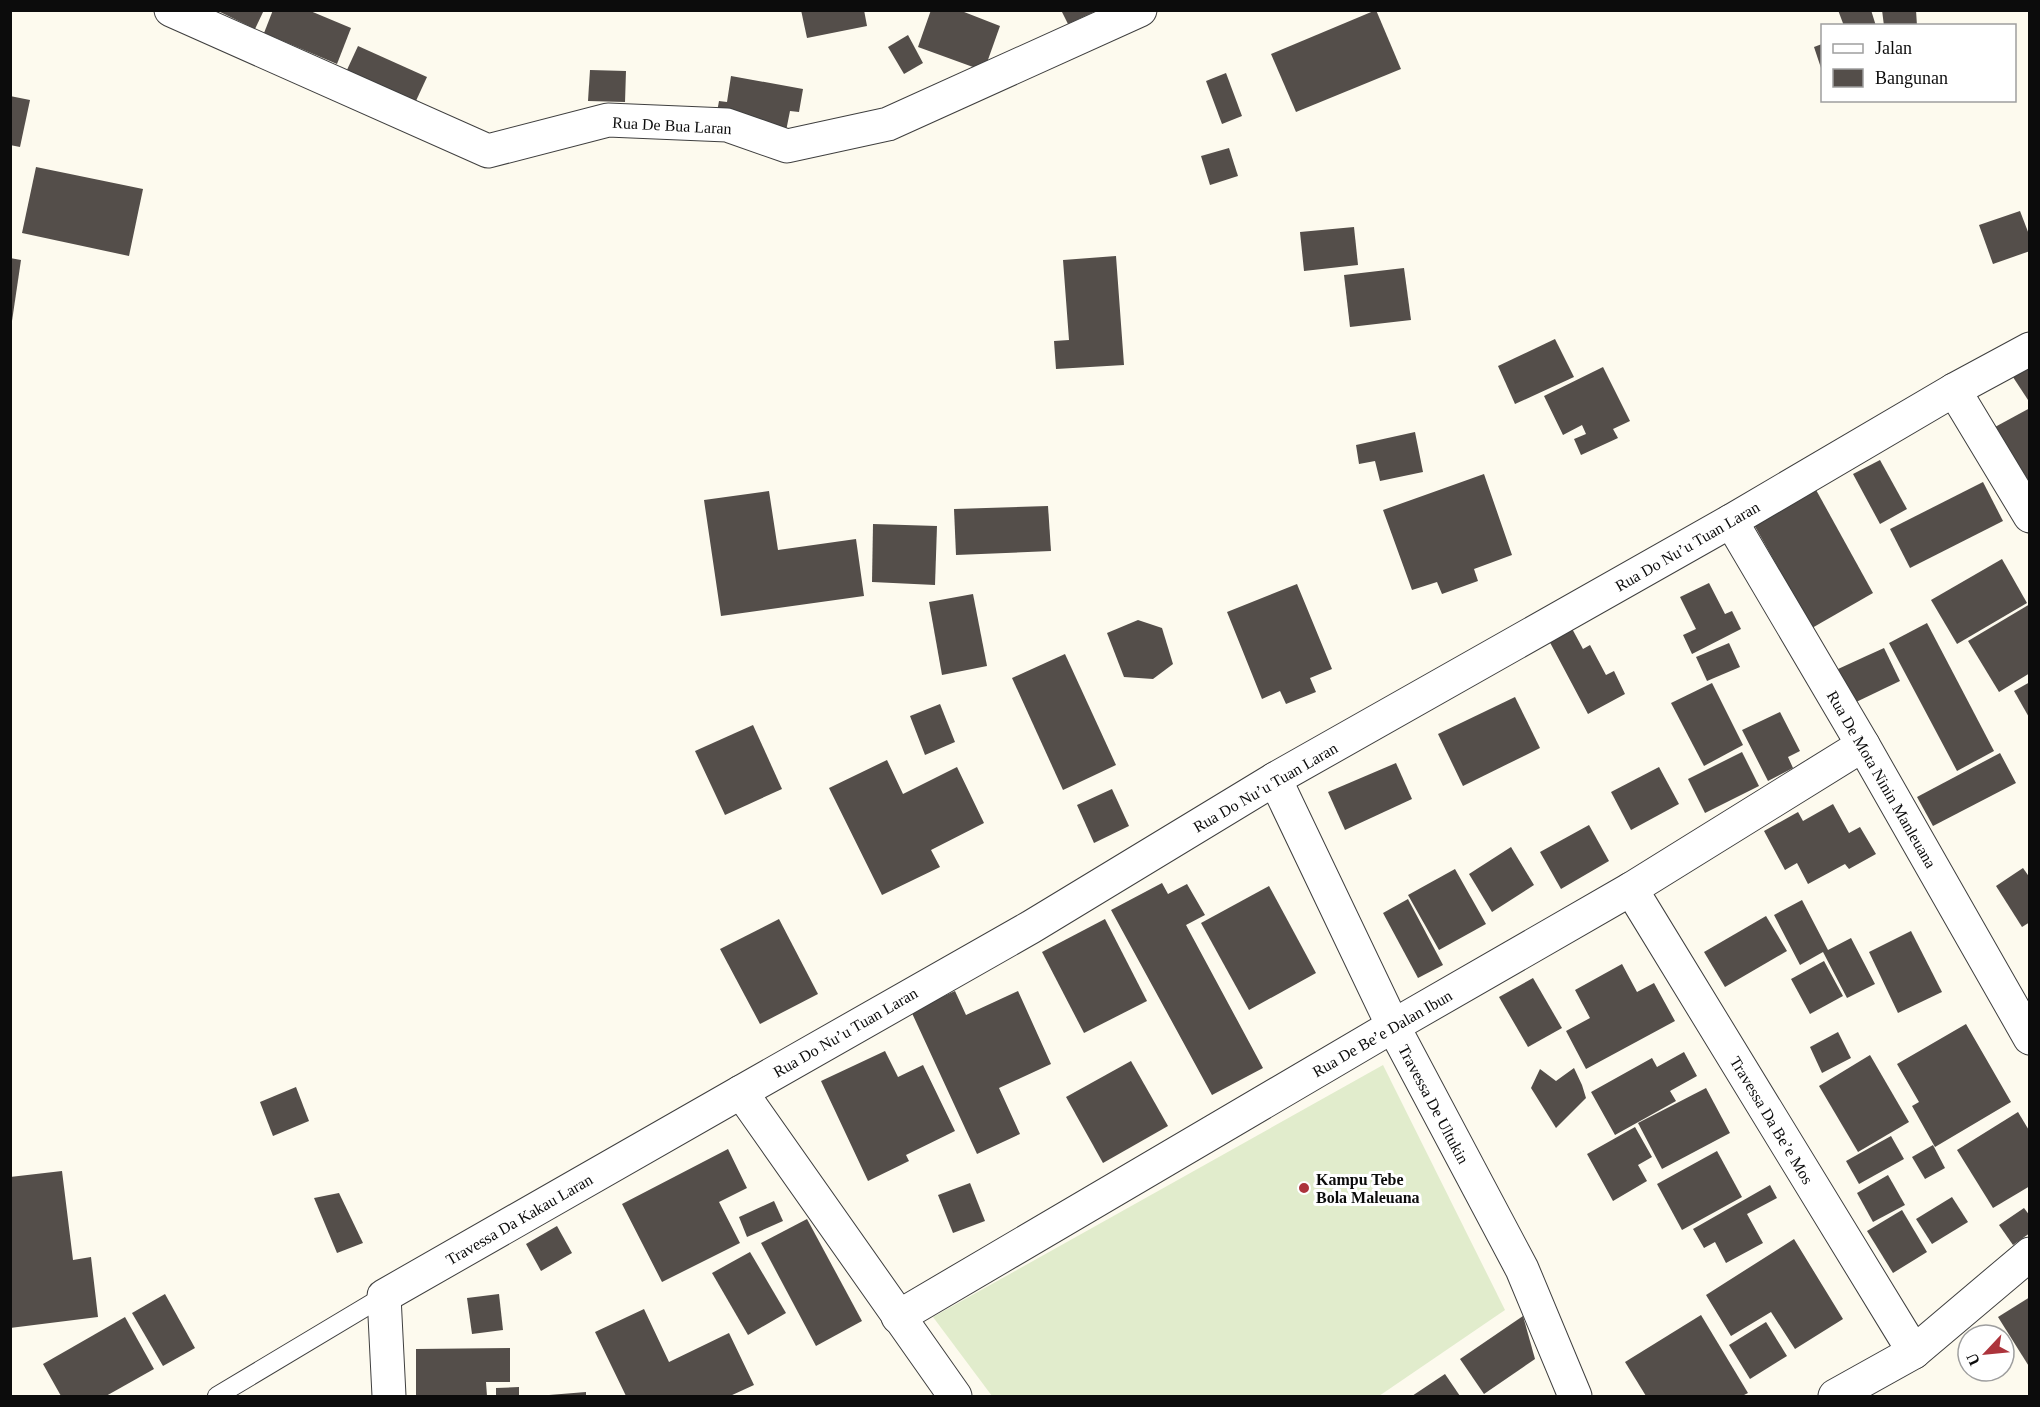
<svg xmlns="http://www.w3.org/2000/svg" width="2040" height="1407" viewBox="0 0 2040 1407" font-family="Georgia,serif">
<style>
.pitch{fill:#e1eccc}
.building{fill:#544e4a}
.lines{fill:none;stroke-linecap:round;stroke-linejoin:round}
.service-casing{stroke:#3f3f3f;stroke-width:20}
.minor-casing{stroke:#3f3f3f;stroke-width:35}
.service{stroke:#fff;stroke-width:18}
.minor{stroke:#fff;stroke-width:33}
.poi-dot{fill:#ac343c;stroke:#fff;stroke-width:2}
.labels{text-anchor:middle;stroke-width:6;stroke-linejoin:round;paint-order:stroke}
.street-label{font-size:16px;fill:#0c0c0c;stroke:#fff}
.poi-label{font-size:16px;font-weight:bold;fill:#0c0c0c;stroke:#fff;text-anchor:start}
</style>
<rect width="100%" height="100%" fill="#fdfaee"/>
<path class="pitch" d="M1383,1065L1505,1310L1379,1396H992L933,1317Z"/>
<g class="building">
<path d="M216,10H264L255,29Z"/>
<path d="M273,10H308L351,28L337,64L264,33Z"/>
<path d="M801,10H864L867,26L807,38Z"/>
<path d="M931,10H959L1000,26L984,71L918,47Z"/>
<path d="M1061,10H1098L1068,24Z"/>
<path d="M1376,10L1401,69L1296,112L1271,54Z"/>
<path d="M1838,10H1871L1876,26H1844Z"/>
<path d="M1882,10H1916L1917,26H1884Z"/>
<path d="M908,35L923,63L904,74L888,47Z"/>
<path d="M1822,44V71L1814,47Z"/>
<path d="M358,46L427,77L415,103L346,72Z"/>
<path d="M590,70L626,71L625,102L588,101Z"/>
<path d="M1226,73L1242,116L1222,124L1206,81Z"/>
<path d="M731,76L803,89L799,112L790,111L785,136L715,123L719,101L727,102Z"/>
<path d="M10,96L30,100L20,147L10,145Z"/>
<path d="M1229,148L1238,176L1210,185L1201,156Z"/>
<path d="M36,167L143,189L129,256L22,233Z"/>
<path d="M2020,211L2030,237V251L1993,264L1979,225Z"/>
<path d="M1354,227L1358,265L1304,271L1300,232Z"/>
<path d="M1116,256L1124,365L1056,369L1054,341L1069,340L1063,260Z"/>
<path d="M10,258L21,260L12,321H10Z"/>
<path d="M1404,268L1411,320L1350,327L1344,275Z"/>
<path d="M1555,339L1574,377L1515,404L1498,366Z"/>
<path d="M2030,362V403L2011,374Z"/>
<path d="M1603,367L1630,421L1613,429L1618,438L1581,455L1574,439L1586,434L1582,425L1563,435L1544,396Z"/>
<path d="M2030,408V483L1995,427Z"/>
<path d="M1415,432L1423,472L1380,481L1375,461L1359,464L1356,445Z"/>
<path d="M1880,460L1907,509L1880,524L1853,474Z"/>
<path d="M1484,474L1512,555L1474,569L1478,581L1442,594L1437,582L1412,590L1383,510Z"/>
<path d="M1983,482L2003,521L1910,568L1890,529Z"/>
<path d="M1815,488L1873,593L1812,628L1753,523Z"/>
<path d="M769,491L778,550L856,539L864,596L721,616L704,500Z"/>
<path d="M1048,506L1051,551L956,555L954,509Z"/>
<path d="M873,524L937,526L935,585L872,582Z"/>
<path d="M2002,559L2027,603L1957,644L1931,600Z"/>
<path d="M1709,583L1725,614L1732,611L1741,629L1692,654L1683,635L1696,629L1680,597Z"/>
<path d="M1297,584L1332,669L1310,678L1316,692L1286,704L1280,691L1262,699L1227,612Z"/>
<path d="M973,594L987,666L942,675L929,602Z"/>
<path d="M2030,604V673L1999,692L1968,641Z"/>
<path d="M1138,620L1162,628L1173,664L1153,679L1124,677L1107,633Z"/>
<path d="M1569,623L1583,649L1590,645L1606,675L1614,671L1625,694L1588,714L1546,635Z"/>
<path d="M1927,623L1994,751L1957,771L1889,643Z"/>
<path d="M1729,643L1740,667L1707,681L1696,657Z"/>
<path d="M1884,648L1900,681L1854,703L1838,669Z"/>
<path d="M1065,654L1116,765L1063,790L1012,678Z"/>
<path d="M2030,682V719L2014,691Z"/>
<path d="M1712,683L1743,745L1704,766L1671,703Z"/>
<path d="M1515,697L1540,748L1463,786L1438,734Z"/>
<path d="M940,704L955,742L925,755L910,716Z"/>
<path d="M1780,712L1800,751L1788,757L1793,768L1768,781L1742,730Z"/>
<path d="M753,725L782,789L725,815L695,751Z"/>
<path d="M1742,752L1759,786L1705,813L1688,779Z"/>
<path d="M2000,753L2016,783L1933,826L1917,797Z"/>
<path d="M887,760L903,794L957,767L984,823L931,850L940,867L882,895L829,788Z"/>
<path d="M1396,763L1412,799L1345,830L1328,792Z"/>
<path d="M1659,767L1679,804L1631,830L1611,792Z"/>
<path d="M1112,789L1129,826L1094,843L1077,805Z"/>
<path d="M1833,804L1849,833L1860,827L1876,854L1849,869L1845,864L1808,884L1797,863L1785,870L1764,831L1798,812L1803,821Z"/>
<path d="M1589,825L1609,861L1561,889L1540,852Z"/>
<path d="M1511,847L1534,885L1492,912L1469,874Z"/>
<path d="M2023,868L2030,878V922L2022,927L1996,886Z"/>
<path d="M1455,869L1486,924L1439,950L1408,895Z"/>
<path d="M1162,883L1168,894L1187,884L1205,915L1186,925L1263,1068L1212,1095L1111,910Z"/>
<path d="M1269,886L1316,973L1249,1010L1201,923Z"/>
<path d="M1408,899L1443,965L1418,978L1383,913Z"/>
<path d="M1802,900L1828,950L1851,938L1875,984L1847,998L1823,952L1800,965L1774,915Z"/>
<path d="M1766,916L1787,951L1725,987L1704,952Z"/>
<path d="M779,919L818,994L760,1024L720,949Z"/>
<path d="M1105,919L1147,1001L1084,1033L1042,952Z"/>
<path d="M1911,931L1942,992L1898,1013L1869,952Z"/>
<path d="M1824,961L1843,996L1810,1014L1791,979Z"/>
<path d="M1622,964L1637,992L1654,983L1675,1021L1586,1069L1566,1031L1590,1018L1575,990Z"/>
<path d="M1533,978L1562,1028L1528,1047L1499,997Z"/>
<path d="M955,991L966,1015L1018,991L1051,1064L999,1088L1020,1134L977,1154L911,1011Z"/>
<path d="M1966,1024L2011,1102L1935,1147L1912,1106L1919,1102L1897,1064Z"/>
<path d="M1838,1032L1851,1058L1822,1073L1810,1047Z"/>
<path d="M885,1051L898,1077L923,1065L955,1131L906,1155L909,1161L868,1181L821,1081Z"/>
<path d="M1684,1052L1697,1076L1670,1091L1676,1101L1615,1135L1591,1092L1652,1058L1657,1067Z"/>
<path d="M1870,1055L1909,1122L1858,1152L1819,1086Z"/>
<path d="M1131,1061L1168,1126L1103,1163L1066,1097Z"/>
<path d="M1574,1068L1582,1085L1586,1098L1556,1128L1531,1088L1540,1069L1556,1081Z"/>
<path d="M296,1087L309,1121L273,1136L260,1102Z"/>
<path d="M1706,1088L1730,1133L1662,1169L1638,1123Z"/>
<path d="M2018,1112L2030,1132V1186L1993,1208L1957,1150Z"/>
<path d="M1635,1127L1652,1157L1638,1165L1647,1181L1613,1201L1587,1154Z"/>
<path d="M1891,1136L1904,1159L1859,1184L1846,1161Z"/>
<path d="M1933,1145L1945,1168L1925,1179L1912,1157Z"/>
<path d="M728,1149L747,1188L719,1202L740,1243L662,1282L622,1204Z"/>
<path d="M1717,1151L1742,1197L1682,1230L1657,1184Z"/>
<path d="M62,1171L73,1260L91,1257L98,1317L10,1328V1177Z"/>
<path d="M1888,1175L1905,1205L1873,1222L1857,1193Z"/>
<path d="M970,1183L985,1221L953,1233L938,1195Z"/>
<path d="M1770,1185L1777,1198L1747,1214L1763,1243L1726,1263L1715,1242L1704,1248L1693,1229Z"/>
<path d="M339,1193L363,1243L337,1253L314,1198Z"/>
<path d="M1952,1197L1968,1222L1932,1244L1916,1219Z"/>
<path d="M774,1201L783,1221L747,1237L739,1217Z"/>
<path d="M2024,1208L2030,1216V1233L2013,1245L1999,1225Z"/>
<path d="M1902,1210L1927,1252L1893,1273L1867,1231Z"/>
<path d="M807,1219L862,1321L816,1346L761,1243Z"/>
<path d="M557,1226L572,1253L541,1271L526,1244Z"/>
<path d="M1794,1239L1843,1319L1795,1349L1771,1312L1731,1336L1706,1295Z"/>
<path d="M750,1252L786,1313L748,1335L712,1273Z"/>
<path d="M165,1294L195,1348L163,1366L132,1313Z"/>
<path d="M499,1294L503,1330L472,1334L467,1298Z"/>
<path d="M2030,1297V1368L1998,1317Z"/>
<path d="M644,1309L669,1362L729,1333L754,1385L730,1396H626L595,1332Z"/>
<path d="M1701,1315L1748,1393L1742,1396H1646L1625,1362Z"/>
<path d="M1523,1316L1535,1359L1484,1394L1460,1359Z"/>
<path d="M125,1317L154,1369L106,1396H61L43,1364Z"/>
<path d="M1766,1322L1787,1356L1750,1379L1729,1345Z"/>
<path d="M510,1348V1382H486L487,1396H416V1349Z"/>
<path d="M1445,1374L1460,1396H1412Z"/>
<path d="M519,1387V1396H496V1388Z"/>
<path d="M586,1392V1396H549V1395Z"/>
</g>
<g class="lines">
<g class="service-casing">
<path id="service" d="M217,1396L384,1296"/>
</g>
<g class="minor-casing">
<g id="minor">
<path d="M171,10L488,151L608,120L727,125L787,146L888,124L1140,10"/>
<path d="M1954,390L2030,516"/>
<path d="M1731,521L1863,745L2030,1038"/>
<path d="M1275,779L1393,1026L1522,1269L1575,1396"/>
<path d="M1631,889L1914,1352"/>
<path d="M898,1317L1393,1026L1631,889L1863,745"/>
<path d="M389,1396L384,1296L741,1092"/>
<path d="M955,1396L741,1092L1031,927L1275,779L1731,521L1954,390L2030,349"/>
<path d="M1835,1396L1914,1352L2030,1254"/>
</g>
</g>
<use href="#service" class="service"/>
<use href="#minor" class="minor"/>
</g>
<circle class="poi-dot" cx="1304" cy="1188" r="6"/>
<g class="labels">
<g class="street-label">
<text transform="translate(672 125) rotate(3)" y="6">Rua De Bua Laran</text>
<text transform="translate(1687 546) rotate(-30)" y="6">Rua Do Nu’u Tuan Laran</text>
<text transform="translate(1882 779) rotate(60)" y="6">Rua De Mota Ninin Manleuana</text>
<text transform="translate(1265 787) rotate(-30)" y="6">Rua Do Nu’u Tuan Laran</text>
<text transform="translate(845 1032) rotate(-30)" y="6">Rua Do Nu’u Tuan Laran</text>
<text transform="translate(1382 1033) rotate(-30)" y="6">Rua De Be’e Dalan Ibun</text>
<text transform="translate(1434 1104) rotate(62)" y="6">Travessa De Ultukin</text>
<text transform="translate(1772 1120) rotate(59)" y="6">Travessa Da Be’e Mos</text>
<text transform="translate(519 1219) rotate(-30)" y="6">Travessa Da Kakau Laran</text>
</g>
<g class="poi-label">
<text x="1316" y="1185">Kampu Tebe<tspan x="1316" dy="18">Bola Maleuana</tspan></text>
</g>
</g>
<rect width="2040" height="1407" fill="none" stroke="#0c0c0c" stroke-width="24"/>
<rect x="1821" y="24" width="195" height="78" fill="#ffffff" stroke="#9e9e9e" stroke-width="1.5"/>
<rect x="1833" y="44" width="30" height="9" fill="#ffffff" stroke="#9e9e9e" stroke-width="1.5"/>
<text x="1875" y="54" font-size="18" fill="#0c0c0c">Jalan</text>
<rect x="1833" y="69" width="30" height="18" fill="#544e4a" stroke="#9e9e9e" stroke-width="1.5"/>
<text x="1875" y="84" font-size="18" fill="#0c0c0c">Bangunan</text>
<g transform="translate(1986 1353) rotate(244)"><circle r="28" fill="#ffffff" stroke="#9e9e9e" stroke-width="1.5"/>
<path d="M0-4.5L10 22L0 15L-10 22Z" fill="#ac343c"/>
<text y="-9" font-size="16" font-weight="bold" text-anchor="middle" fill="#0c0c0c">U</text>
</g>
</svg>
